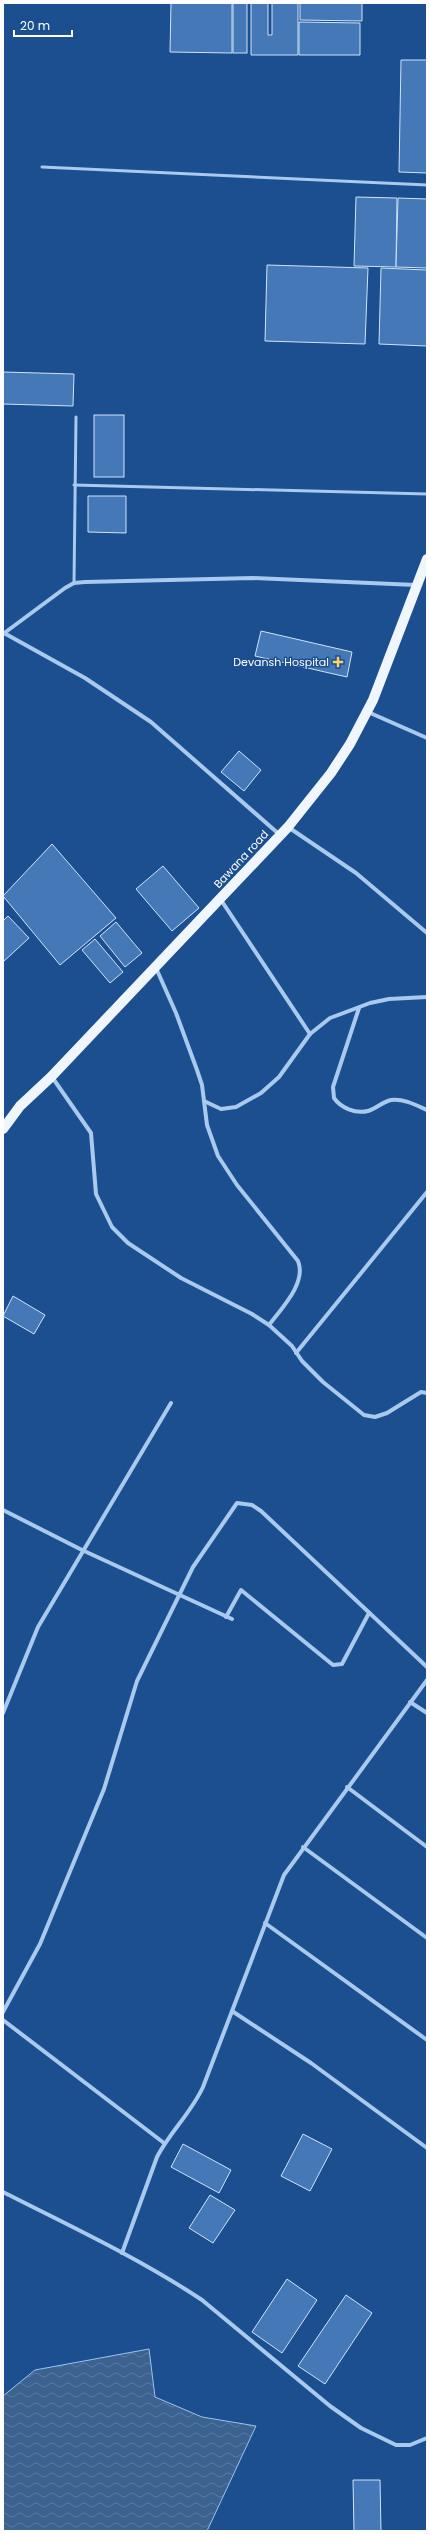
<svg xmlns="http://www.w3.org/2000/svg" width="430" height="2534" viewBox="0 0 430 2534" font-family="Poppins,sans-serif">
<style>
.water{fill:url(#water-waves);stroke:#9cc4f0}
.building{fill:#4478b7;stroke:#cfe3fa}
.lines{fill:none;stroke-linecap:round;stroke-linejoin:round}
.service{stroke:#a9c9ee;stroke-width:3}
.minor{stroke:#a9c9ee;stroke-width:4}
.primary{stroke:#f0f6ff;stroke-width:10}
.poi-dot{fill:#ffd166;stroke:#1b4f8f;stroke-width:1.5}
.labels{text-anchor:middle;stroke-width:3;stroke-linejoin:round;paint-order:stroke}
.poi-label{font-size:11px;fill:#fff;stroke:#1b4f8f;text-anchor:end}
.street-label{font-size:11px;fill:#fff;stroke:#1b4f8f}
</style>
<defs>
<pattern id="water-waves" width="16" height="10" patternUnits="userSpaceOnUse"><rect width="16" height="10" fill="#3c6290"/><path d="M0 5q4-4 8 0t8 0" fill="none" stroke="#597aa1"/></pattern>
</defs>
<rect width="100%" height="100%" fill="#1b4f8f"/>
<path class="water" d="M149,2349L155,2397L202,2417L256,2426L207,2531H3V2396L35,2370Z"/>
<g class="building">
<path d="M171,3H232V53L170,52Z"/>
<rect x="233" y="3" width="14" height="50"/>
<path d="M251,3H268V35H272V3H298V55H251Z"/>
<path d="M300,3H362V21L300,20Z"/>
<path d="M299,22L360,23V55H299Z"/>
<path d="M401,60H427V173L399,172Z"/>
<path d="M356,197L397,198L396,267L354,266Z"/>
<path d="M398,198L427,199V268L396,267Z"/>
<path d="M267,265L368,268L365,344L265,341Z"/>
<path d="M381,268L427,270V346L379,344Z"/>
<path d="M3,372L74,374L73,406L3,404Z"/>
<rect x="94" y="415" width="30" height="62"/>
<path d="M88,496H126V533L88,532Z"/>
<path d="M261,631L352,652L347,677L255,656Z"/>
<path d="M239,751L261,770L244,791L221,772Z"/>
<path d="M52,844L116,918L60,965L3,896Z"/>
<path d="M163,866L199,908L172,931L136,889Z"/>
<path d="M8,916L29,938L3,962V921Z"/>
<path d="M116,922L142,953L125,967L100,936Z"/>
<path d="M95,939L123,972L110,983L82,950Z"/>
<path d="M13,1296L45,1315L34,1334L3,1316Z"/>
<path d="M303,2134L332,2149L310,2191L281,2176Z"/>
<path d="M183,2144L231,2170L219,2193L171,2167Z"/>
<path d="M210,2195L235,2210L213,2243L189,2228Z"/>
<path d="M287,2279L317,2300L282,2353L252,2332Z"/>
<path d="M346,2295L372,2313L325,2384L298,2366Z"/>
<path d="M353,2480H380L381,2531H354Z"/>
</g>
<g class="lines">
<g class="service">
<path d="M42,167L427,185"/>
<path d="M74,485L427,494"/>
<path d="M74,583L76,417"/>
</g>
<g class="minor">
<path d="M4,633L85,678L151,722L280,835"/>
<path d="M3,634L65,588L74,583L85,582L253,578L416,585"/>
<path d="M368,712L427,738"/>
<path d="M288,827L356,873L427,933"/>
<path d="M221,900L310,1034"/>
<path d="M156,968L176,1013L197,1070L202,1085L207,1125L218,1156L237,1185L298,1261C307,1283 281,1309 269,1325"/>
<path d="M359,1008L333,1087L334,1098C341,1108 355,1114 368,1111C376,1109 382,1102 391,1100C402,1098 416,1105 427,1110"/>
<path d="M52,1077L91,1133L96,1194L112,1227L128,1243L181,1278L252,1314L269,1325L292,1346L302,1361L323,1382L364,1415L375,1417L387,1413L421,1392L427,1393"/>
<path d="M204,1101L221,1109L236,1107L261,1093L279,1077L310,1034L330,1018L370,1003L389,999L427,997"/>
<path d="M296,1353L427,1192"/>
<path d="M3,1510L82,1550L232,1619"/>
<path d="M226,1617L241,1590L333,1665L342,1664L369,1613"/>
<path d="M410,1702L427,1713"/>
<path d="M3,1713L38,1627L171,1403"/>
<path d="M347,1787L427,1847"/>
<path d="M303,1847L427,1938"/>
<path d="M265,1923L427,2040"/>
<path d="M232,2011L311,2063L427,2148"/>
<path d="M3,2012L40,1944L104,1789L137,1681L193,1567L237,1503L252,1505L261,1511L427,1667"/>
<path d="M3,2020L164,2143"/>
<path d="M3,2192C70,2226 139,2258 202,2300L330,2406L361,2428L396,2445H410L427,2438"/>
<path d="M122,2253L157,2157C170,2132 191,2113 203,2087L284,1875L427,1680"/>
</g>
<path class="primary" d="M3,1129L20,1106L51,1077L288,827L331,773L350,744L373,700L427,559"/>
</g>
<path class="poi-dot" d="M336 656h4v4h4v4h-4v4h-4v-4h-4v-4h4z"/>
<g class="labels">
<g class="poi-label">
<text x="329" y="666">Devansh Hospital</text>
</g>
<g class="street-label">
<text transform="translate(241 859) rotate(-47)" y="4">Bawana road</text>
</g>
</g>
<rect width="430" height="2534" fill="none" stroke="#ffffff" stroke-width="8"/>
<path d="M14 30v6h58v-6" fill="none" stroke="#ffffff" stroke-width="2"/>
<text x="20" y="30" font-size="12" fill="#ffffff" stroke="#1b4f8f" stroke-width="3" paint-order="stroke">20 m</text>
</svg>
